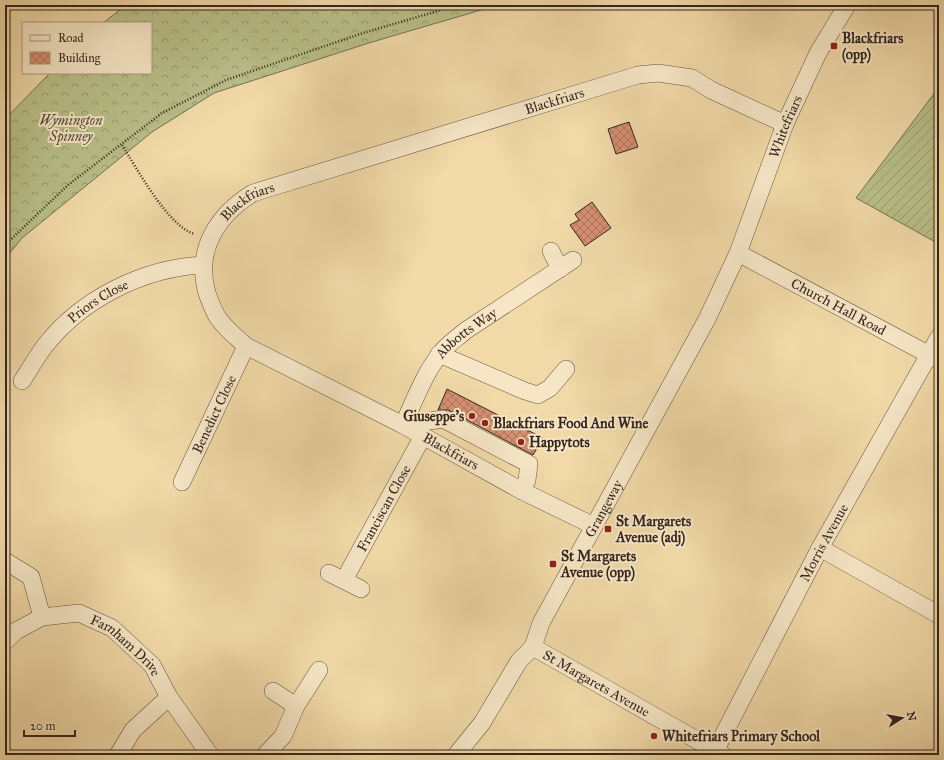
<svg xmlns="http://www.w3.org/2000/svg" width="944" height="760" viewBox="0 0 944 760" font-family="'IM FELL Great Primer',serif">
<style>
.forest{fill:url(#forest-crowns);stroke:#767254}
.garden{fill:url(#garden-furrows);stroke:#767254}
.building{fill:url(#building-cross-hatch);stroke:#34261e}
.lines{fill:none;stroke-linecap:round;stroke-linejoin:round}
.minor-casing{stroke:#635340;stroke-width:18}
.path{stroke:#34261e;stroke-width:2.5;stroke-dasharray:1 2;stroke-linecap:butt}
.minor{stroke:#f6e6c6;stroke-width:17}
.poi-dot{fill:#8f2418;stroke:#f6e6c6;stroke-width:1.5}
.labels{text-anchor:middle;stroke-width:4;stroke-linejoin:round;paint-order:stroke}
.poi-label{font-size:14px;font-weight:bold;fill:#34261e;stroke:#f6e6c6;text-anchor:start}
.street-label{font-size:14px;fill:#34261e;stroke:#f6e6c6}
.park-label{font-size:14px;font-style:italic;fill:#554c39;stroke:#f6e6c6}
</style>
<defs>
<pattern id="forest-crowns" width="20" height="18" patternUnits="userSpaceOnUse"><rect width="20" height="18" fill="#b9bf89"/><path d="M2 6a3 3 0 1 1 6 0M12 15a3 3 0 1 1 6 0" fill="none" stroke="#979b6f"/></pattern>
<pattern id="garden-furrows" width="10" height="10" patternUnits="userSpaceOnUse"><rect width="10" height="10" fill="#b9bf89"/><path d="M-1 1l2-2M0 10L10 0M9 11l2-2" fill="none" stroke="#979b6f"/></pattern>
<pattern id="building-cross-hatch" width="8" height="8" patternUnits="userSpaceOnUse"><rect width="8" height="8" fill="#d58f72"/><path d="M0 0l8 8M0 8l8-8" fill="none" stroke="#ae755d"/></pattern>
</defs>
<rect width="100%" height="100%" fill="#f1d9a8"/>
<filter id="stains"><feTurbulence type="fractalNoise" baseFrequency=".005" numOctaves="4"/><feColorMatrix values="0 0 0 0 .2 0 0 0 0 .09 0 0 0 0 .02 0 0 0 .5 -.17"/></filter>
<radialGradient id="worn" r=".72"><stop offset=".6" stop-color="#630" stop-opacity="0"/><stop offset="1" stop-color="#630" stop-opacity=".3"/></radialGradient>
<path class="forest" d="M126,5H498L372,42L214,93L152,132L22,238L5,259V119L50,73H151V23H103Z"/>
<path class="garden" d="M939,87V244L856,198Z"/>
<g class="building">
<path d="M629,122L638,147L616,154L608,129Z"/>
<path d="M592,202L611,228L585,246L570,225L579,220L575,214Z"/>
<path d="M447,389L543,438L533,455L448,410H438Z"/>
</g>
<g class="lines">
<g class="minor-casing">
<g id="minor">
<path d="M551,251L560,269"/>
<path id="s1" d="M738,253L939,360"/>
<path d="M439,354L525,391L538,395L550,388L566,369"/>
<path id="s2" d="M22,381C29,370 36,358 44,347C81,299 143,268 203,265"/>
<path id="s3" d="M403,425C414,402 424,374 440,354C446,345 456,339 465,331L573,260"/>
<path d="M403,425L443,419L529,464L527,480L522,491"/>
<path id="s4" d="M182,482L246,346"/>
<path id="s5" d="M594,526L522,491L403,425L246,346C236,337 226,329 218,318C213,310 210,301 207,293C195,250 217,215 253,193L638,75L658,73L692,78L711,90L785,124"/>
<path d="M820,548L939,615"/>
<path d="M5,561L31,577L42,617"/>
<path d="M329,573L361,589"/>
<path id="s6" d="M344,580L423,436"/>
<path id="s7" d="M5,642L16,631L42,617L79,613L112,628L152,665L169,697L210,755"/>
<path id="s8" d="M533,647L723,755"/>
<path d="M273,691L296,706"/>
<path id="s9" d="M715,751L820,548L939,337"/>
<path d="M118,755L133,730L169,697"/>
<path d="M265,755L283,736L296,706L319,670"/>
<path id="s10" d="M456,755L482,723L519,661L533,647L541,623L707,319L738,253L785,124L818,53L847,5"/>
</g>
</g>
<g class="path">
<path d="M122,145C136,167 169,228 195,234"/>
<path d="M5,245L68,185L162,113L226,80L363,33L458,5"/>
</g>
<use href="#minor" class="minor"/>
</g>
<g class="poi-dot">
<rect x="830" y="42" width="8" height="8" rx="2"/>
<circle cx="472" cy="416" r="4"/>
<circle cx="485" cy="423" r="4"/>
<circle cx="521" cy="442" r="4"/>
<rect x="604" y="525" width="8" height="8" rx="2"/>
<rect x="549" y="560" width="8" height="8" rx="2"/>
<circle cx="654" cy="736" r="4"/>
</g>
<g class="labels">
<g class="poi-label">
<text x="842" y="43">Blackfriars<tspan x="842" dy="16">(opp)</tspan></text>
<text x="464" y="421" text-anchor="end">Giuseppe's</text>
<text x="493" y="428">Blackfriars Food And Wine</text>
<text x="529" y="447">Happytots</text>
<text x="616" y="526">St Margarets<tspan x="616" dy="16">Avenue (adj)</tspan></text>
<text x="561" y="561">St Margarets<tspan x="561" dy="16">Avenue (opp)</tspan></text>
<text x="662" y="741">Whitefriars Primary School</text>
</g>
<g class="street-label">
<text dy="5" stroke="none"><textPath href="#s5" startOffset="893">Blackfriars</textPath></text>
<text dy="5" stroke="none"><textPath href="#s10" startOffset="713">Whitefriars</textPath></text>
<text dy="5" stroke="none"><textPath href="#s5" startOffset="569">Blackfriars</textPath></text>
<text dy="5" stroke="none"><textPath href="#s2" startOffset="112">Priors Close</textPath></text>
<text dy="5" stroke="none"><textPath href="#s1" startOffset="114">Church Hall Road</textPath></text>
<text dy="5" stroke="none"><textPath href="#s3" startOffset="114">Abbotts Way</textPath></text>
<text dy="5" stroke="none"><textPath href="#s4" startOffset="75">Benedict Close</textPath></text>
<text transform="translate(451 451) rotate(29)" y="5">Blackfriars</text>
<text dy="5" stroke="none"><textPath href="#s6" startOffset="82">Franciscan Close</textPath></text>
<text dy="5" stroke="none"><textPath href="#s10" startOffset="289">Grangeway</textPath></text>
<text dy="5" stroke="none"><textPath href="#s9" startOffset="235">Morris Avenue</textPath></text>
<text dy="5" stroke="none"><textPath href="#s7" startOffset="140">Farnham Drive</textPath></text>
<text dy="5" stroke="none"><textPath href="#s8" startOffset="73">St Margarets Avenue</textPath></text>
</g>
<g class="park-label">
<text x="71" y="125">Wymington<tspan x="71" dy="16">Spinney</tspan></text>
</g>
</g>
<rect width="944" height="760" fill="none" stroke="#f1d9a8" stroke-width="20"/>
<rect x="6" y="6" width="932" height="748" fill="none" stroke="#34261e" stroke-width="2"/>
<rect x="10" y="10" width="924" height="740" fill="none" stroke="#34261e"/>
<rect x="22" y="22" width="130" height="52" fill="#f6e6c6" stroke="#a89983"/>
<rect x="30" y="35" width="20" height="6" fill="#f6e6c6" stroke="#a89983"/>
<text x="58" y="42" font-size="12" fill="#34261e">Road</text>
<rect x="30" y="52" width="20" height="12" fill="url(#building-cross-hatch)" stroke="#a89983"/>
<text x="58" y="62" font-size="12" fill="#34261e">Building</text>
<g transform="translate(902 718) rotate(79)" stroke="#f6e6c6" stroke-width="3" paint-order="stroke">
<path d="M0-3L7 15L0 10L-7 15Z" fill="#34261e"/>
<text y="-6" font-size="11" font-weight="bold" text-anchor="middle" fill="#34261e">N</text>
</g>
<path d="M24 730v6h51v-6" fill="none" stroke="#34261e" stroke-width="2"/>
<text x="30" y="730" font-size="12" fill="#34261e" stroke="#f6e6c6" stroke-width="3" paint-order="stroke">20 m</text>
<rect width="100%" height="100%" filter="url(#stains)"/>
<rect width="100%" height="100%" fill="url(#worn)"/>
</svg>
